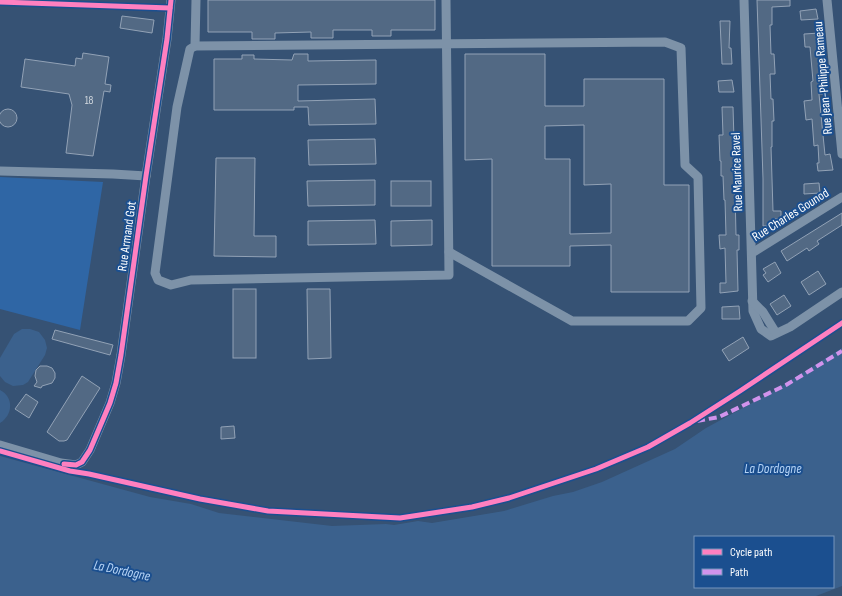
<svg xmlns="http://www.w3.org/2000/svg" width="842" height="596" viewBox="0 0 842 596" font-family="'Sofia Sans Condensed',sans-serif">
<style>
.green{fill:#2f66a5}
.water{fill:#3b618d;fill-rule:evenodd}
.building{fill:#526984;stroke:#92a2b6;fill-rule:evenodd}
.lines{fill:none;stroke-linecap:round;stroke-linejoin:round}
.minor{stroke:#7d92a8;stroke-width:9}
.quiet{stroke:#d193ec;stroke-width:4;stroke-dasharray:8 4;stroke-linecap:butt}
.cycleway-casing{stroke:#1b4f8f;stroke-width:8}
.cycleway{stroke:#ff80c0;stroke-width:5}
.labels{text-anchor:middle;stroke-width:4;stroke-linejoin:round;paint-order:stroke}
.number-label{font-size:11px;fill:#d4dae0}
.street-label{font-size:13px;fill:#fff;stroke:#1b4f8f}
.water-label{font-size:14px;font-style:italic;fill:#b5d3f5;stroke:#1b4f8f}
</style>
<rect width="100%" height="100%" fill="#365274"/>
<path class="green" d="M0,177L103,182L80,330L0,309Z"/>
<g class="water">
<path d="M22,329H30L39,332L45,340L47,348L45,355L28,382L23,385L13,386L5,382L0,376V358L14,334Z"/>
<path d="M842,348V586L816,596H0V456L150,497L191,504L219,513L332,526L386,524L394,525L418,521L432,523L504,511L553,496L573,492L602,482L675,449L706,428L774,391ZM695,537H833V587H695Z"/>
<path d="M0,390C14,397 13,415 0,423Z"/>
</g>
<g class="building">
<path d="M208,0H435V30H391V36H372V30H333V38H311V32L275,33V39H252V32H208Z"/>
<path d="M757,0H790V6L772,7V25H770L771,54H774L775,72V74H770L771,99H773L774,121H772V147H771L773,211H781V219H774V224H770V226H763V179Z"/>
<path d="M816,9L818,19L801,20L800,11Z"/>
<path d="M122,16L154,20L152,33L120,28Z"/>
<path d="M720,21H730L729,48H731L732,64H722Z"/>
<path d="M820,33L826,94H819L822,125L825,155L830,154L833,170L818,171L817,163H819L818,145L814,146L812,119L806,120L804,101L812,100L811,82L813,81L810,47H805L804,34Z"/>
<path d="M83,53L109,57L105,84L111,85L110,92L104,91L93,156L66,153L72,105L69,94L21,87L25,59L75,66L76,58L82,59Z"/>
<path d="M294,54H308V61L376,60V84L298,85V101L375,99L376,124L309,125L308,107H294V110H214V59H242V55H254V59L292,60Z"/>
<path d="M465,54H545V106H584V79H664V185H689V292H611V245L570,246V266H492V159L465,160ZM584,125V185L611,184V233L570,234V159H545V126Z"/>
<path d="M732,80L734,92H719L718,81Z"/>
<path d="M722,107H733L734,140H735V148H734L736,235H739V250H737L738,291L720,293V283H726L725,248L720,249L719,235H726L725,200H724L723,176H721V161H720L719,135H723Z"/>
<circle cx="8" cy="118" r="9"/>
<path d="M375,139L376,164L309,165L308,140Z"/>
<path d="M216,158H255L254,236H276V257L214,256Z"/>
<path d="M375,180V205L308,206L307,181Z"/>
<rect x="391" y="181" width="40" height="25"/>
<path d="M819,183L820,193L804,194V184Z"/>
<path d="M842,213V225L817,241L819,244L809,251L807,248L787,261L781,251Z"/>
<path d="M375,220L376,244L308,245V221Z"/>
<path d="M432,220V245L391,246V221Z"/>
<path d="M775,262L781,273L768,282L763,275L766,273L763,269Z"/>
<path d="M818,271L826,284L809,295L801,282Z"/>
<rect x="233" y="289" width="23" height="69"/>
<path d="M307,289H330L331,358L308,359Z"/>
<path d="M784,295L791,306L777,315L770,304Z"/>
<path d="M739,306L740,319H722V307Z"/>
<path d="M55,330L113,345L110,355L52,339Z"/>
<path d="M743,337L749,348L729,361L722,350Z"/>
<path d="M40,366H47L52,368L55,373V378L52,383L42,386L41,388L34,386L37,382L35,376L36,370Z"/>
<path d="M82,376L100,388L67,440L64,441H59L47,432Z"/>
<path d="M26,394L38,402L29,418L15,409Z"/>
<path d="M234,426L235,438L221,439V427Z"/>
</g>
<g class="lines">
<g class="minor">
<path d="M196,0L195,46L190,49L177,107L155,273L158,280L171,285L191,280L449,275L446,0"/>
<path d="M744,0L753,311L761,329L771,336L790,327L842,292"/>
<path d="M827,0L842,154"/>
<path d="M195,46L665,42L681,48L685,165L698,177L701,308L688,321H572L449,252"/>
<path d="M0,171L113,174L146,176"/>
<path d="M752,253L842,197"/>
<path d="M752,301L763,312L776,333"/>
<path d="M0,445L61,463L76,465L82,462L90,450L110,403L116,383L121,355L146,176L167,39L171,0"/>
</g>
<path class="quiet" d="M697,421L719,417L786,385L842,351"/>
<g class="cycleway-casing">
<g id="cycleway">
<path d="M0,2L170,8"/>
<path d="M0,451L70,471L89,474L200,499L268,511L400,518L472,507L509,498L596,469L648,447L690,423L740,391L842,323"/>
<path d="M64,464L76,465L82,462L90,450L110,403L116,383L121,355L146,176L167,39L171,0"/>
</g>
</g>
<use href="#cycleway" class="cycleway"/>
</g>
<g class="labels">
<g class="number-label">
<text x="89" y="104">18</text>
</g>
<g class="street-label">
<text transform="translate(822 78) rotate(-95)" y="5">Rue Jean-Philippe Rameau</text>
<text transform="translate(736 172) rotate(-92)" y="5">Rue Maurice Ravel</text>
<text transform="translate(790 214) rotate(-32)" y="5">Rue Charles Gounod</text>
<text transform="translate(126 236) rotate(-82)" y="5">Rue Armand Got</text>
</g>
<g class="water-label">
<text x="773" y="473">La Dordogne</text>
<text transform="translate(122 570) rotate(12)" y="5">La Dordogne</text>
</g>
</g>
<rect x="694" y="536" width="140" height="52" fill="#1b4f8f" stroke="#7695bc"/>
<rect x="702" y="549" width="20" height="6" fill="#ff80c0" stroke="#7695bc"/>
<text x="730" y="556" font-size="12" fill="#ffffff">Cycle path</text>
<rect x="702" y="569" width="20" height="6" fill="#d193ec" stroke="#7695bc"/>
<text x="730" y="576" font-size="12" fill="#ffffff">Path</text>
</svg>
